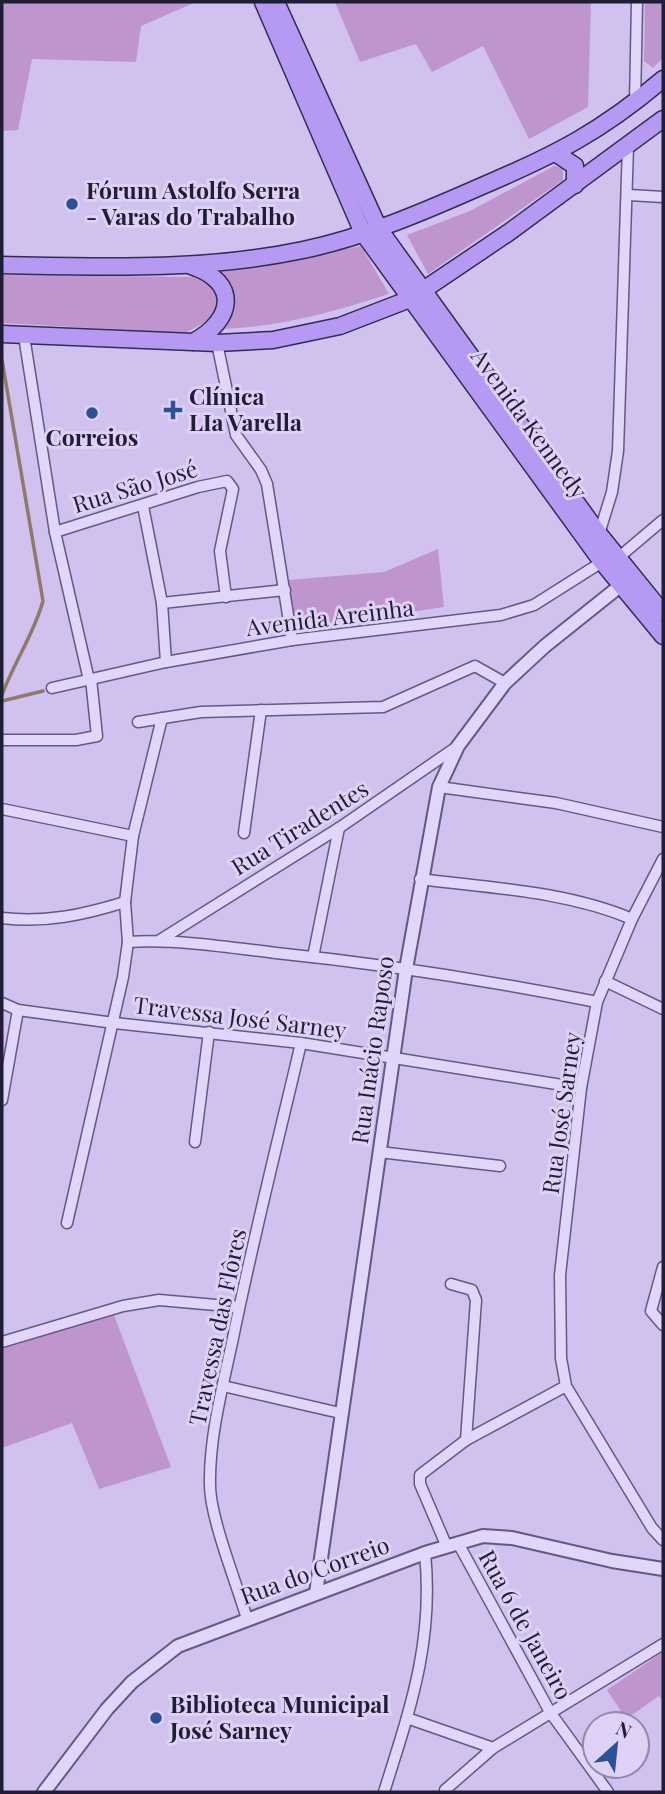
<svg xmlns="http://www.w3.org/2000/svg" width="665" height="1794" viewBox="0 0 665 1794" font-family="'Playfair Display',serif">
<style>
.green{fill:#be95cc}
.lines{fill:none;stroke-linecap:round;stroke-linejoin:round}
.stream{stroke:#8e796b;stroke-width:3.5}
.minor-casing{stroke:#615988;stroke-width:13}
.tertiary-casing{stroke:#615988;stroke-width:16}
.primary-casing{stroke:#312d55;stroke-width:19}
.minor{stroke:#e1d5f9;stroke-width:10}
.tertiary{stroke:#e1d5f9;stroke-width:12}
.primary{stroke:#b599f2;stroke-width:16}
.poi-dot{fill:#295297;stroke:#ded1f5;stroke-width:2.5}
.labels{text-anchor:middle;stroke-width:6;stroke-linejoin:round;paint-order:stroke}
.poi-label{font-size:23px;font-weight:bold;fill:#201d37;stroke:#ded1f5;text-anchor:start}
.street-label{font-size:23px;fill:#201d37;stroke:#ded1f5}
</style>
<rect width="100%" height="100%" fill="#d0c1ee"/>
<g class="green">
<path d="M196,2L141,26L136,62L32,59L18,130L2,131V3Z"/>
<path d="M335,2H591L588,107L529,139L483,46L432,72L416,44L360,62Z"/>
<path d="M645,2H663V58L653,68L644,61Z"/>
<path d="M554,166L563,168V180L428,274L407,235L470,211Z"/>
<path d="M361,246L389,294C333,312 280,327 221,329L233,298L219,271Z"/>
<path d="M2,275L193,277L216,289L220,303L211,319L185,333L2,323Z"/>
<path d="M438,549L444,607L297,629L288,580L384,572Z"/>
<path d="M114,1315L171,1467L99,1489L72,1423L2,1448V1349Z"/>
<path d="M663,1652V1701L659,1696L626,1719L607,1690Z"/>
</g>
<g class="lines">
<g class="stream">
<path d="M2,360L43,601C34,634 14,662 2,695"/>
<path d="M2,701L43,691"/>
</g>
<g class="minor-casing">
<g id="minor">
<path d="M635,103L637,2"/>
<path d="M629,195L663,197"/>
<path d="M24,336L55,532L89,680"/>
<path d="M217,343L236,435L261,470L267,484L292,640"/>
<path d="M143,506L162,603L166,662"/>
<path d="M55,532L198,487L227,481L233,489L220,551L226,597"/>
<path d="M599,534L612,492L618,451L628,146"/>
<path d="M618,558L663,520"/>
<path d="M162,603L285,590"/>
<path d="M52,688L166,662L292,640L501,615L534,605L602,562"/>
<path d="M138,722L201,712L383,707L475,666L505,683"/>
<path d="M2,740H76L97,736L91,679"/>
<path d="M439,787L556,803L663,827"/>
<path d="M2,809L133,836"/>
<path d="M244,833L261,710"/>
<path d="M663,859L632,919L597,1002L581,1088L560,1275L561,1358L566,1386L652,1528L663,1540"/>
<path d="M420,879C490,888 566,891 632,919"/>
<path d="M2,918C46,923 83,915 125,902"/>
<path d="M160,940L339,828L458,746"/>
<path d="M128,942C177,939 227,947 276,953C384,964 491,981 597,1002"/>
<path d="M313,957L339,828"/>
<path d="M605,981L663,1009"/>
<path d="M2,1003L18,1010L114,1023L301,1043L581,1088"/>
<path d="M2,1100L18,1010"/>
<path d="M195,1142L209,1032"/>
<path d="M379,1152L500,1166"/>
<path d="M67,1223L123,977L128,942L125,902L133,836L162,718"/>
<path d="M663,1267L651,1311L663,1325"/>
<path d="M451,1284L472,1290L476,1300L466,1440"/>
<path d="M2,1342L123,1306L159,1300L239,1307"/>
<path d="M223,1386L340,1413"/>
<path d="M458,1543L550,1712L608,1792"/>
<path d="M447,1547L420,1484V1475L466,1440L566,1386"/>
<path d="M247,1619C237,1584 210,1518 210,1485C209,1437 223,1385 233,1338C253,1239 278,1141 301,1043"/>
<path d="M407,1718L493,1748"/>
<path d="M445,1790L493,1748L663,1644"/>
<path d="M384,1792C410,1709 434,1642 425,1553"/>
</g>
</g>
<g class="tertiary-casing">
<g id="tertiary">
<path d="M316,1593L406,969L439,787L458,746L505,683L545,646L620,586"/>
<path d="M44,1792L107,1709L132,1682L178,1646L425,1553L483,1536L512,1538L612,1561L663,1569"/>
</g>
</g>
<g class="primary-casing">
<g id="primary">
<path d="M263,2L363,233L602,562L663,636"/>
<path d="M276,2L379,229L599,534L663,613"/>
<path d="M557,154L575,166V185"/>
<path d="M2,265C102,267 204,271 303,250C365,237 423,212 482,186C555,155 602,131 663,79"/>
<path d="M191,266C240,282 234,320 193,342"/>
<path d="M2,334L217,343L273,340L340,326L410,299L508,233L663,119"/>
</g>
</g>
<use href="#minor" class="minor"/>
<use href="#tertiary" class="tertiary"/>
<use href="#primary" class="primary"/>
</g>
<g class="poi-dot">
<circle cx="72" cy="204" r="7"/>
<path d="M169.5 399.5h7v7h7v7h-7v7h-7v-7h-7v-7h7z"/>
<circle cx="92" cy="413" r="7"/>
<circle cx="156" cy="1718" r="7"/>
</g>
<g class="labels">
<g class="poi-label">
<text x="86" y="199">Fórum Astolfo Serra<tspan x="86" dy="26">- Varas do Trabalho</tspan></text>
<text x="189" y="405">Clínica<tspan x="189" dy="26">LIa Varella</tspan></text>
<text x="92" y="446" text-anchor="middle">Correios</text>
<text x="170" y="1713">Biblioteca Municipal<tspan x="170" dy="26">José Sarney</tspan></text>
</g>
<g class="street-label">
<text transform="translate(529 424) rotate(54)" y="8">Avenida Kennedy</text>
<text transform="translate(135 487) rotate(-17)" y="8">Rua São José</text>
<text transform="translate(330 618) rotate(-7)" y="8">Avenida Areinha</text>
<text transform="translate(300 828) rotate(-32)" y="8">Rua Tiradentes</text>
<text transform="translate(240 1018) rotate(7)" y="8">Travessa José Sarney</text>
<text transform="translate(373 1050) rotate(-82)" y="8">Rua Inácio Raposo</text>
<text transform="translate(562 1113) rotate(-82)" y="8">Rua José Sarney</text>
<text transform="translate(218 1327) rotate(-78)" y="8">Travessa das Flôres</text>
<text transform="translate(315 1571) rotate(-20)" y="8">Rua do Correio</text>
<text transform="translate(525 1625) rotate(61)" y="8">Rua 6 de Janeiro</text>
</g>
</g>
<rect width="665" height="1794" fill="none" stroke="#201d37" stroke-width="7"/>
<g transform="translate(616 1745) rotate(27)"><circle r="33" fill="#ded1f5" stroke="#9289a9" stroke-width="2"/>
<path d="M0-5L12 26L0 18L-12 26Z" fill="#295297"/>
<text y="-10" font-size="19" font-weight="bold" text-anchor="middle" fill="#201d37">N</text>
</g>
</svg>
